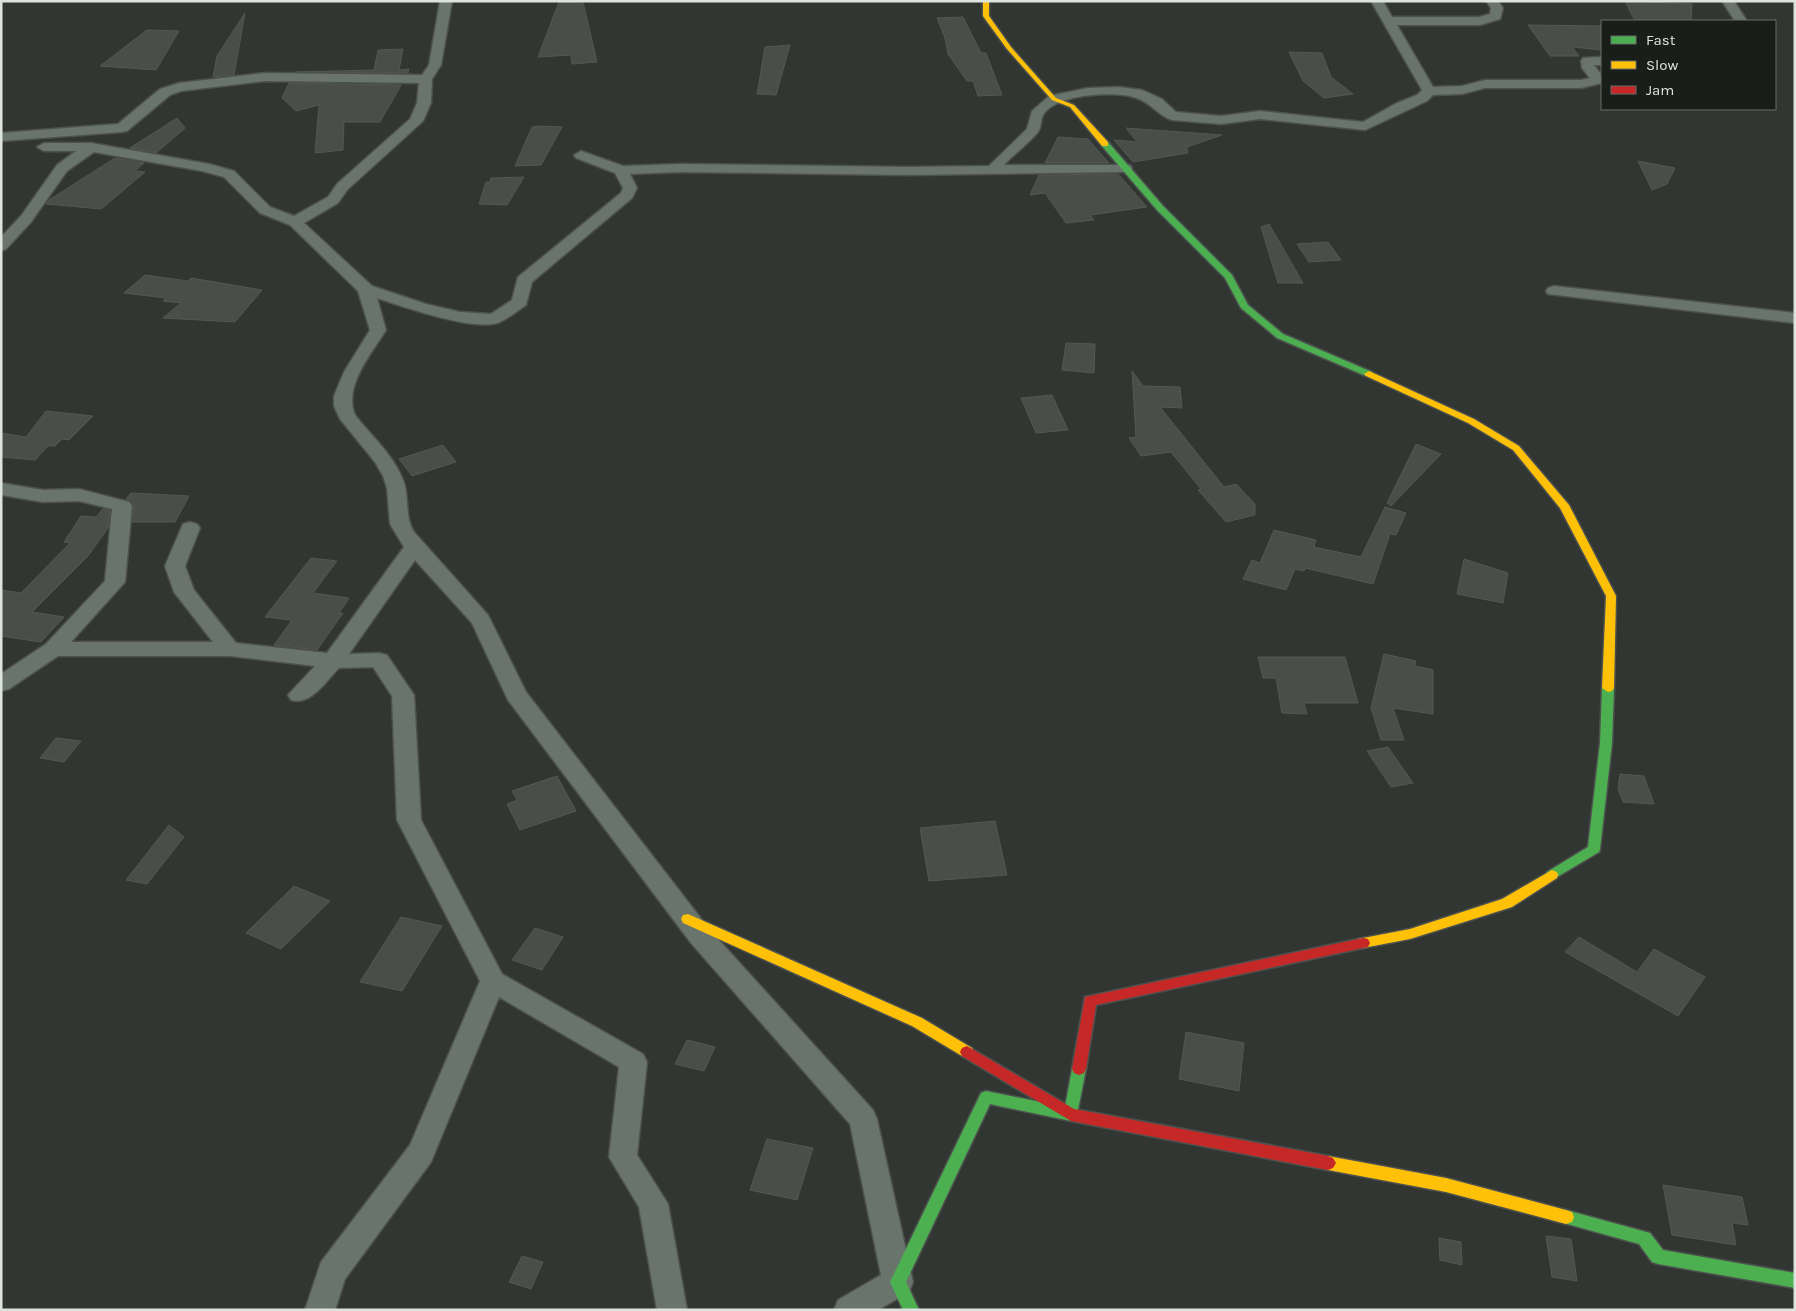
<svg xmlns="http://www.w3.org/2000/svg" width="1796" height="1311" viewBox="0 0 1796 1311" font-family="Karla,sans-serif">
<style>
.building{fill:#4a4e4b;stroke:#545855}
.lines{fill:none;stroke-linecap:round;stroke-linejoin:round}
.street-casing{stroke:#4d514e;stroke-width:3}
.fast-casing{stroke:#4d514e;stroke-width:3}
.slow-casing{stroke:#4d514e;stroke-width:3}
.jam-casing{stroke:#4d514e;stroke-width:3}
.street{fill:#69746d;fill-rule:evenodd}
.fast{fill:#4caf50;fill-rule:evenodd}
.slow{fill:#ffc107;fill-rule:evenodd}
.jam{fill:#c62828;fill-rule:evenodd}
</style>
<rect width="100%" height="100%" fill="#313632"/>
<g class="building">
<path d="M1625,1L1692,4L1691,21H1635Z"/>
<path d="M559,2H583L597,62L572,64L571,55L538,57Z"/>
<path d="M245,13L234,75L213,77L217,56Z"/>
<path d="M963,17L981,53H986L1002,95L978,96L973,81H967L948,54L945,38L937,18Z"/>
<path d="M1528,25L1602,26V50L1572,47L1579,56H1550Z"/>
<path d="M147,30L179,31L156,70L100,66Z"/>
<path d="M790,45L776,95L757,94L765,47Z"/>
<path d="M403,49L399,70L409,69L408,73L295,72L374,70L378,50Z"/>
<path d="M1289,52L1322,53L1331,77L1353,94L1324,98L1303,81Z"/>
<path d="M289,83L401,85L380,122H344L343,150L315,153L319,105L296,111L282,98Z"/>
<path d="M177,118L185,128L156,153L130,148Z"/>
<path d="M540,126L562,127L541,165L515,166L532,127Z"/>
<path d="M1126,128L1222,135L1187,147L1188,153L1133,162L1114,140L1137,142Z"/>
<path d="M1058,137L1088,139L1109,163H1045Z"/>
<path d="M115,158L144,163L135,171L145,172L101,209L46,204L49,200Z"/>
<path d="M1638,161L1675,168L1667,184L1652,190Z"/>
<path d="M1118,174L1147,207L1090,215L1094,220L1066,223L1045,193L1030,195L1039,175Z"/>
<path d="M524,177L507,205L479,204L486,182H490L491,178Z"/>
<path d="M1269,224L1303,283H1278L1261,227Z"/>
<path d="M1328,242L1341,260L1309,262L1297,244Z"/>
<path d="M145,275L188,281L191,278L262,290L235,322L163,318L181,303L163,301L166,298L124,293Z"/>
<path d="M1066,343L1095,344L1094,373L1062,370Z"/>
<path d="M1132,371L1143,386L1180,387L1182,408L1160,407L1224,487L1236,484L1255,504V515L1226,522L1198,490L1201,489L1171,452L1141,456L1129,438L1136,437Z"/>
<path d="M1052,395L1068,430L1036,433L1021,398Z"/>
<path d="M46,411L93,416L69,440L62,439L55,446H48L35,460L1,457V433L26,437Z"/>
<path d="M1416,444L1441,454L1391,506L1387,503Z"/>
<path d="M443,445L456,462L412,476L399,459Z"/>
<path d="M131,493L189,496L175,522H132L134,505L126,499Z"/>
<path d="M1385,507L1406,513L1396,535L1390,534L1373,584L1305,568L1304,571L1295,569L1286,590L1243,579L1252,560L1260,563L1274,530L1316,540L1314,547L1361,557Z"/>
<path d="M103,509L110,510L108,528L88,556L32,612L64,617L41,642L1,636V590L21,593L70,543L64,542L81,516L96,517Z"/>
<path d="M311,558L337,561L313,593L349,598L339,613H343L317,650L274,645L292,620L265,617Z"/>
<path d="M1464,559L1508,573L1503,603L1457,594Z"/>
<path d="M1384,654L1416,661L1415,666L1433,670V714L1393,708L1404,740H1381L1371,708Z"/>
<path d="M1258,657H1345L1358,703H1304L1307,714L1282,713L1276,678H1263Z"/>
<path d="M56,738L81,741L64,762L40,758Z"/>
<path d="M1388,747L1413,783L1391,787L1367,751Z"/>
<path d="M1620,774L1644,776L1654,804L1623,802L1618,789Z"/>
<path d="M557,776L576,811L520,830L507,804L517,800L512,791Z"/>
<path d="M995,821L1007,875L929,881L920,828Z"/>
<path d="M169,825L184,837L147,884L126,880Z"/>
<path d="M294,886L330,901L281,949L246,933Z"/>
<path d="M401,917L442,926L402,991L360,982Z"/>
<path d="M535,928L563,937L542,970L512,960Z"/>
<path d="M1579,937L1637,972L1654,949L1705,977L1678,1016L1565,952Z"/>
<path d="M1186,1032L1244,1043L1239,1091L1179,1079Z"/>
<path d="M687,1040L715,1047L704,1071L675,1064Z"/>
<path d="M767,1139L813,1148L797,1200L750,1190Z"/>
<path d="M1663,1185L1742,1197L1748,1225L1732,1223L1736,1245L1672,1235Z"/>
<path d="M1546,1236L1571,1239L1577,1281L1552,1277Z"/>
<path d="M1439,1238L1461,1242L1462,1265L1440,1260Z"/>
<path d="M522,1256L543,1262L531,1289L509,1282Z"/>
</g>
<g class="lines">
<g class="street-casing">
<g id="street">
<path d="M440,1H452L441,65L432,79L431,103L423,121L347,190L338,203L304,223L372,286L426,304L460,312L491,314L512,300L518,277L621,193L623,188L615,173L576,158L574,155L581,151L623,166L681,164L907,167L989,166L1027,129L1032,111L1049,96L1088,88L1119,87L1142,90L1162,99L1176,112L1221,116L1260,111L1363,122L1395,104L1417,95L1422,90L1371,1H1383L1392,17H1479L1490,14L1491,8L1486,1H1498L1503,8L1500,19L1480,25H1397L1433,87L1462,86L1485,80H1581L1590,78L1582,68L1581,61L1583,58L1602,57V65H1594L1602,76V83L1581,88H1485L1462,94L1433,95L1427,101L1365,130L1260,119L1221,124L1172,120C1160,117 1150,101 1133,97C1112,91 1056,94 1043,115C1040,121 1042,128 1037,133C1027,145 1014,154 1004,165H1130L1132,168L1130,171L1125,172L907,175L681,172L630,174L637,188L632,198L532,282L526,305C517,311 509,318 500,322C477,333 401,306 377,298L386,330C372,353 343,386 355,415C371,436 393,454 403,480C410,497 404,516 414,532L488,615L526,692L709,929L873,1110L877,1119L913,1282L909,1292L878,1310H834L838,1300L881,1275L850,1124L691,943L508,700L472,623L415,560L349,654L379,653L387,655L414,695L421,820L502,974L643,1054L647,1062L637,1155L668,1204L687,1310H657L639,1207L609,1157L619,1067L499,997L431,1162L345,1279L335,1310H305L321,1262L410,1145L480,981L397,820L392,696L373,667L339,668C326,681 311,706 291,700L288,695L315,666L230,656H58L9,689L1,691V674L46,644L105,581L112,509L79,501L43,502L1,495V483L43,490L79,489L129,502L132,506L125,582L71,642H213L174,592L165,566L183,524L190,522L197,524L200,528L185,566L194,590L236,643L327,653L404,547L390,524L387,488L383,476L375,462L340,419L334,406V396L344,372L370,330L358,291L290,225L260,213L224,177L202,171L94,152L67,171L31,222L6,249L1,251V237L21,216L57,165L76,151H44L37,147L44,143H91L209,164L234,171L270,207L294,216L328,197L337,184L410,119L417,103L419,83L265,81L181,91L170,95L127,131L122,132L1,141V133L118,124L160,89L179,83L265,73L422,75L429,65Z"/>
<path d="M1722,1H1734L1747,21H1735Z"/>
<path d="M1554,286L1795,313V323L1548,294L1546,291L1548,288Z"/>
</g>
</g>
<g class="fast-casing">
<g id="fast">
<path d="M1102,142H1108L1163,206L1232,275L1248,305L1283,334L1372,372V376H1366L1277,338L1241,308L1225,278L1157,210L1102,146Z"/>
<path d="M1608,684L1614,688L1612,743L1600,849L1599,852L1552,880L1547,878L1546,875L1547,872L1588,847L1600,743L1602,688Z"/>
<path d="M1079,1063L1084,1065L1086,1069L1076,1120L1071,1121L990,1104L906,1282L919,1310H903L890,1282L981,1093L986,1091L1065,1107L1072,1069L1074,1065Z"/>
<path d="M1566,1210L1650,1233L1663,1250L1795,1273V1288L1658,1264L1652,1262L1639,1244L1560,1222L1558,1217L1560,1212Z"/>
</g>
</g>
<g class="slow-casing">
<g id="slow">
<path d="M983,1H989V16L1011,47L1056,98L1074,105L1108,142V146H1102L1070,107L1052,100L1007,49L983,16Z"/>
<path d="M1369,371L1474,419L1519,446L1569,505L1616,596L1614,688L1612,691L1608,692L1602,688L1606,596L1560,508L1513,450L1468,423L1366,376L1364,374Z"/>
<path d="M1552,870L1557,872L1558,875L1557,878L1512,907L1410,939L1363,948L1358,947L1356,943L1358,939L1363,938L1410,929L1502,899Z"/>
<path d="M688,914L922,1018L972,1048L974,1052L972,1056L967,1058L962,1056L912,1026L683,923L681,919L683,915Z"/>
<path d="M1328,1156L1446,1178L1566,1210L1572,1212L1574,1217L1572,1222L1566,1224L1446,1192L1328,1170L1323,1168L1320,1163L1323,1158Z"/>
</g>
</g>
<g class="jam-casing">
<g id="jam">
<path d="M1363,938L1368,939L1370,943L1368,947L1363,948L1096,1005L1086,1069L1084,1073L1079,1075L1074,1073L1072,1069L1085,997Z"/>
<path d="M967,1046L1074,1109L1328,1156L1333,1158L1336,1163L1333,1168L1328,1170L1071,1121L962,1056L960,1052L962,1048Z"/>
</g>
</g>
<use href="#street" class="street"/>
<use href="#fast" class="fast"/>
<use href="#slow" class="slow"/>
<use href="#jam" class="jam"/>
</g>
<rect width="1796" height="1311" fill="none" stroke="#dde3de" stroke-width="5"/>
<rect x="1601" y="20" width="175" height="90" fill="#1a1e1b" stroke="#686d69"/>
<rect x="1611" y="36" width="25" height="8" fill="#4caf50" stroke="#686d69"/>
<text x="1646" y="45" font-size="15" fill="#dde3de">Fast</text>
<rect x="1611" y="61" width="25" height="8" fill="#ffc107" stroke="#686d69"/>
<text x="1646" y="70" font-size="15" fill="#dde3de">Slow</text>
<rect x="1611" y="86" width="25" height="8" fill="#c62828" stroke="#686d69"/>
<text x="1646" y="95" font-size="15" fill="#dde3de">Jam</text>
</svg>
